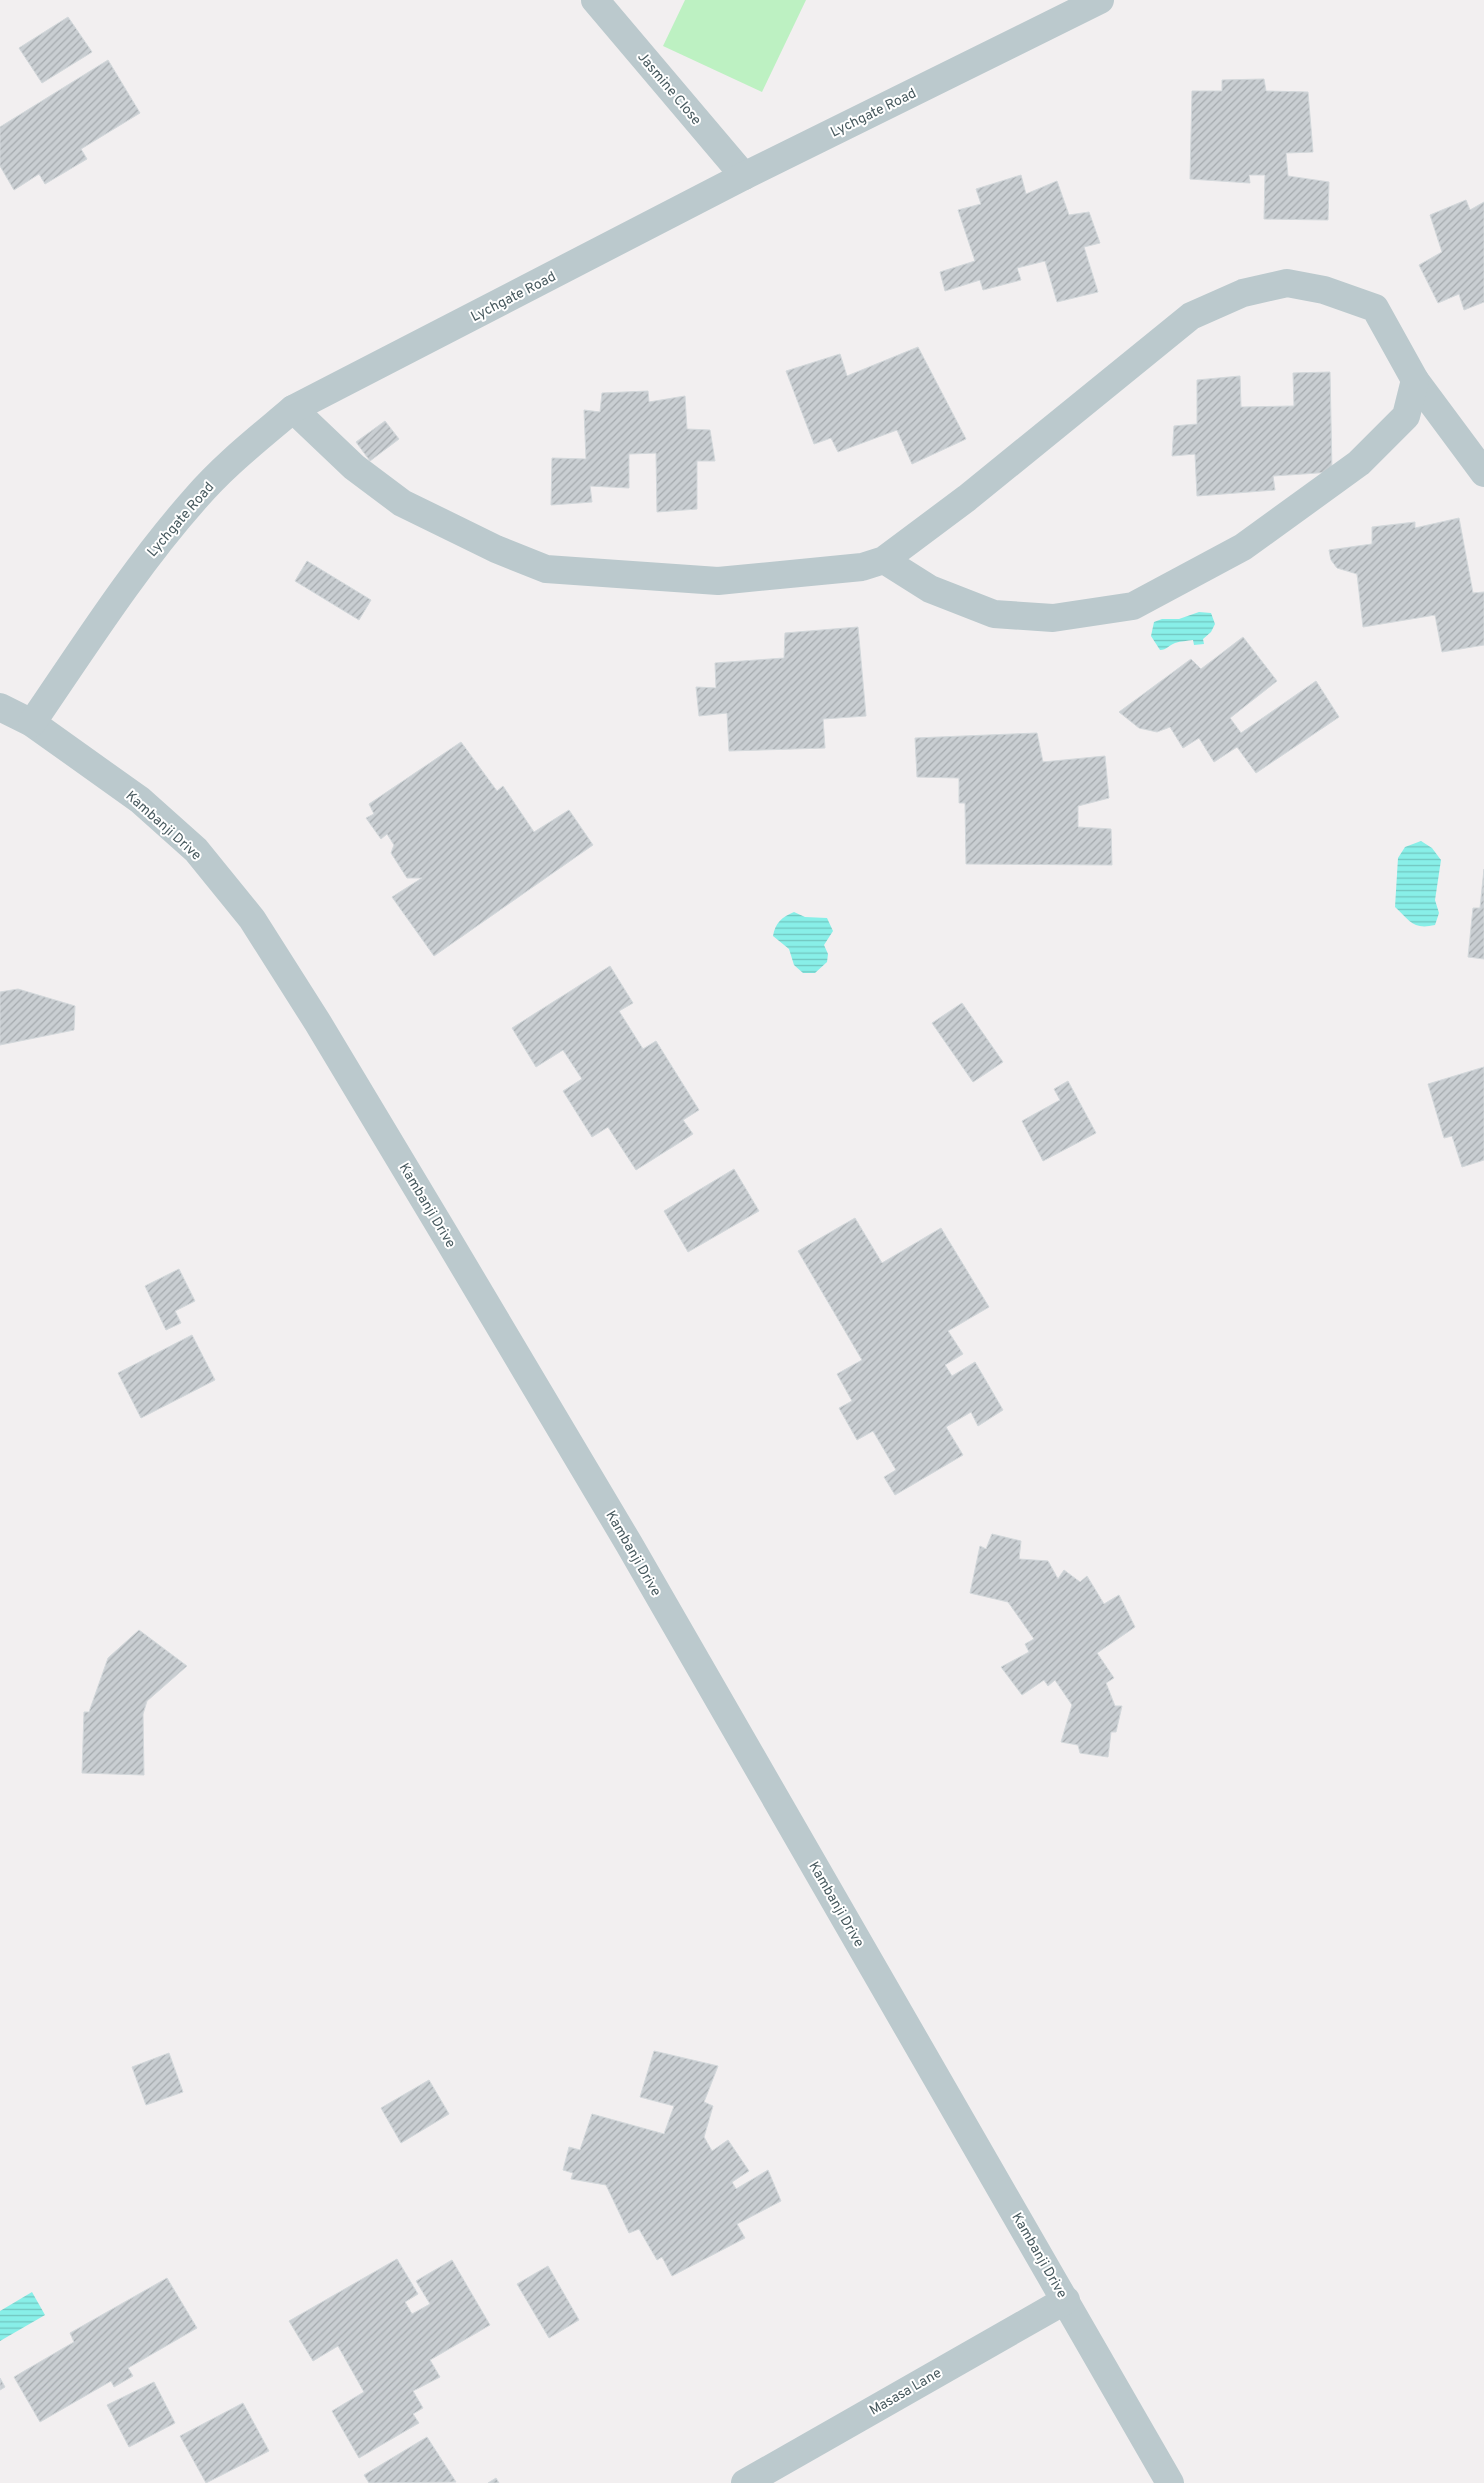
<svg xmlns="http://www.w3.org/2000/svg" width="1484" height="2483" viewBox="0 0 1484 2483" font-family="Overpass,sans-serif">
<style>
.garden{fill:#bdf1c2}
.water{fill:url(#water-rules)}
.building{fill:url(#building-hatch);stroke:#d3d8db}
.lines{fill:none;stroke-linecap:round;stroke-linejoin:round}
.minor{stroke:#bbc9cd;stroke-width:28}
.labels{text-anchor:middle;stroke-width:4;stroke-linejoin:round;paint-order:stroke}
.street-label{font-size:14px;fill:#47595e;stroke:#fff}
</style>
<defs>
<pattern id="water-rules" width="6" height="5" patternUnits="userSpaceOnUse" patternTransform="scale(1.25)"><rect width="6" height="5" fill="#88efe8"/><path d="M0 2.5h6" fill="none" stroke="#71c5bf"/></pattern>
<pattern id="building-hatch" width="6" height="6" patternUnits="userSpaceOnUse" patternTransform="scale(1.25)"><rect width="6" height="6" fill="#c9ced2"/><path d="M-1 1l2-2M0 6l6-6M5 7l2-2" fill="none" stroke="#a5aaae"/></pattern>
</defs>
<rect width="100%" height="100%" fill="#f2eff0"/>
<path class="garden" d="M685,0H806L762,92L663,46Z"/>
<g class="water">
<path d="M1199,612L1211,613L1215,624L1211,632L1203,639L1204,644L1194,645L1193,640C1187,641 1181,641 1175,643C1169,645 1167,650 1160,650L1151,636L1154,622L1162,619H1179Z"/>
<path d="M1421,841L1432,848L1441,860L1435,900L1439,913L1435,925C1413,930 1410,921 1395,907L1398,858L1405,847Z"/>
<path d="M794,912L805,917L827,918L833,931L824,945L828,954L827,962L815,973H803L794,965L789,949L773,936C775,923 782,917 794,912Z"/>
<path d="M32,2292L45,2315L0,2341V2311Z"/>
</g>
<g class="building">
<path d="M68,17L92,52L42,83L19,48Z"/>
<path d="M108,60L140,113L81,149L87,159L45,184L39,174L14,190L0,166V127Z"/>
<path d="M1264,79L1266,91L1308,92L1313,152L1286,153L1288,176L1329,182L1328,220L1264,219L1265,175H1249L1250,183L1190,179L1192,91H1222V80Z"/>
<path d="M1021,175L1026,194L1057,181L1069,215L1089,212L1100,243L1084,247L1098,292L1057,302L1045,261L1017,268L1021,280L983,290L980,280L945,291L940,272L975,261L958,210L981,204L976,189Z"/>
<path d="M1466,200L1470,210L1484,202V302L1464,310L1459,294L1438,303L1419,265L1442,252L1430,215Z"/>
<path d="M918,347L966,439L912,464L897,430L838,452L831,438L814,444L786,371L840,354L847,376Z"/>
<path d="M1330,372L1332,472L1273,476L1275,490L1197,496L1195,454L1172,456L1174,426L1197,424V380L1240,376L1241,407L1294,406L1293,373Z"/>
<path d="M648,391L649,402L685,396L687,429L710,430L715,461H697V509L657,512L656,453L629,454V488L590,486L592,502L551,505L552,458L586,459L584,410L600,412L602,393Z"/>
<path d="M385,421L399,439L370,461L356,442Z"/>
<path d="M1459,518L1473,593L1484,592V645L1442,652L1435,615L1363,627L1357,574L1337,568L1331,560L1329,550L1372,544V527L1415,522V528Z"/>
<path d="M307,561L371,600L359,620L295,581Z"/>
<path d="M858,627L866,716L823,719L825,748L729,751L727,713L699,716L696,687L716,688L715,663L784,658L785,633Z"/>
<path d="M1243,637L1277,681L1230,718L1241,733L1316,681L1339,717L1256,773L1237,747L1214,762L1199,738L1183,748L1170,727L1157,732L1139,728L1119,712L1191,659L1201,669Z"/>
<path d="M1037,733L1043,762L1105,756L1109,798L1078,806V827L1111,829L1112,865L966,864L965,803H959V778L917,777L915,738Z"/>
<path d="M461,742L497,791L503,786L534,832L569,810L593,845L434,956L392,897L422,878H407L391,853L394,845L387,834L381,839L366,818L374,814L369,804Z"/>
<path d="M1484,869V959L1468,957L1473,908H1480Z"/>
<path d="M610,966L633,1003L619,1011L643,1049L656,1041L699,1110L683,1120L693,1134L636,1170L608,1127L592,1137L563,1091L582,1079L563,1050L536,1067L512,1028Z"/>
<path d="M18,989L75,1006L74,1030L0,1045V992Z"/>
<path d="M962,1003L1003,1062L973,1082L932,1023Z"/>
<path d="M1484,1067V1160L1462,1167L1452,1136L1444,1138L1428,1084Z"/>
<path d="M1068,1081L1096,1133L1043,1161L1022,1121L1060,1100L1054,1089Z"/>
<path d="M734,1169L759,1211L688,1252L664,1211Z"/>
<path d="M855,1218L882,1263L941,1228L989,1307L948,1331L963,1354L945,1365L952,1376L975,1362L1003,1410L978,1426L971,1412L946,1427L963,1455L895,1495L884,1477L896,1470L873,1431L857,1440L839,1408L852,1401L837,1374L862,1360L798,1251Z"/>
<path d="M179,1269L195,1301L175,1311L181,1323L166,1330L145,1286Z"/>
<path d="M192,1335L215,1380L141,1418L118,1373Z"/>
<path d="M992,1534L1021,1541L1019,1559L1048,1561L1058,1579L1064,1570L1080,1582L1087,1576L1104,1604L1119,1595L1135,1627L1097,1653L1114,1678L1106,1683L1115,1706H1122L1116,1732H1111L1108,1757L1080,1753L1078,1745L1061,1742L1072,1705L1055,1680L1048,1686L1044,1680L1022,1695L1001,1667L1029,1652L1025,1644L1034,1639L1008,1602L970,1593L980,1546L986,1549Z"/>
<path d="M139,1630L187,1666L147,1701L143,1714L144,1775L82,1773L84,1712H89L108,1658Z"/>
<path d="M654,2051L718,2066L704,2102L713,2106L704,2137L712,2151L728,2140L749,2171L732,2182L736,2189L768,2170L781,2201L737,2224L745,2238L672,2276L662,2257L657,2260L639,2229L629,2233L606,2185L571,2179L573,2173L563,2170L569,2147L580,2150L592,2114L664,2134L674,2106L640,2097Z"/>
<path d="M169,2053L183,2092L146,2105L132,2067Z"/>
<path d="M429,2080L449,2114L401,2143L381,2108Z"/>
<path d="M397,2259L418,2294L405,2302L412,2314L430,2304L416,2281L452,2260L490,2325L430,2360L440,2377L413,2391L423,2408L413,2414L419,2423L359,2458L332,2411L364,2392L338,2346L313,2361L289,2321Z"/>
<path d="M548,2266L579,2320L549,2338L517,2284Z"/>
<path d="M167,2278L197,2328L128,2368L133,2376L114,2387L111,2381L40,2422L14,2377L74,2342L70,2333Z"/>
<path d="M0,2378L5,2387L0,2390Z"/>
<path d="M154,2382L175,2423L129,2447L107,2405Z"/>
<path d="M243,2403L269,2451L206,2483L180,2436Z"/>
<path d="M427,2437L456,2482L369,2483L364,2475Z"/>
<path d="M496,2478L499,2483H488Z"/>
</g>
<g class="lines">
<g class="minor">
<path d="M595,0L744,176"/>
<path d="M1415,380L1484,473"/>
<path d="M293,409L354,467L402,503L496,549L546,569L718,581L862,567L884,560L967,498L1191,316L1243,293L1287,283L1324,290L1375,308L1415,380L1406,416L1359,463L1243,547L1133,606L1053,618L994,614L930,589L884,560"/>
<path d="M0,707L32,723L140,800L196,850L252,919L318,1023L447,1238L629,1544L1170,2483"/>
<path d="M32,723C84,647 134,568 195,499C224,465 259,438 293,409L744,176L1100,0"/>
<path d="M745,2483L1066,2300"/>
</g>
</g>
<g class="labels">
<g class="street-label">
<text transform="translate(670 88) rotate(50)" y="5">Jasmine Close</text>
<text transform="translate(873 112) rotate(-26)" y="5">Lychgate Road</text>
<text transform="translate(513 296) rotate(-27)" y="5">Lychgate Road</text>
<text transform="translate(180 519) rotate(-49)" y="5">Lychgate Road</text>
<text transform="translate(164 825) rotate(42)" y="5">Kambanji Drive</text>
<text transform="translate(428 1205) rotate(59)" y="5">Kambanji Drive</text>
<text transform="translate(634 1553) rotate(60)" y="5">Kambanji Drive</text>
<text transform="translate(837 1904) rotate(60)" y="5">Kambanji Drive</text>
<text transform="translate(1040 2255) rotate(60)" y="5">Kambanji Drive</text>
<text transform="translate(905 2391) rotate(-30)" y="5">Masasa Lane</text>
</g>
</g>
</svg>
